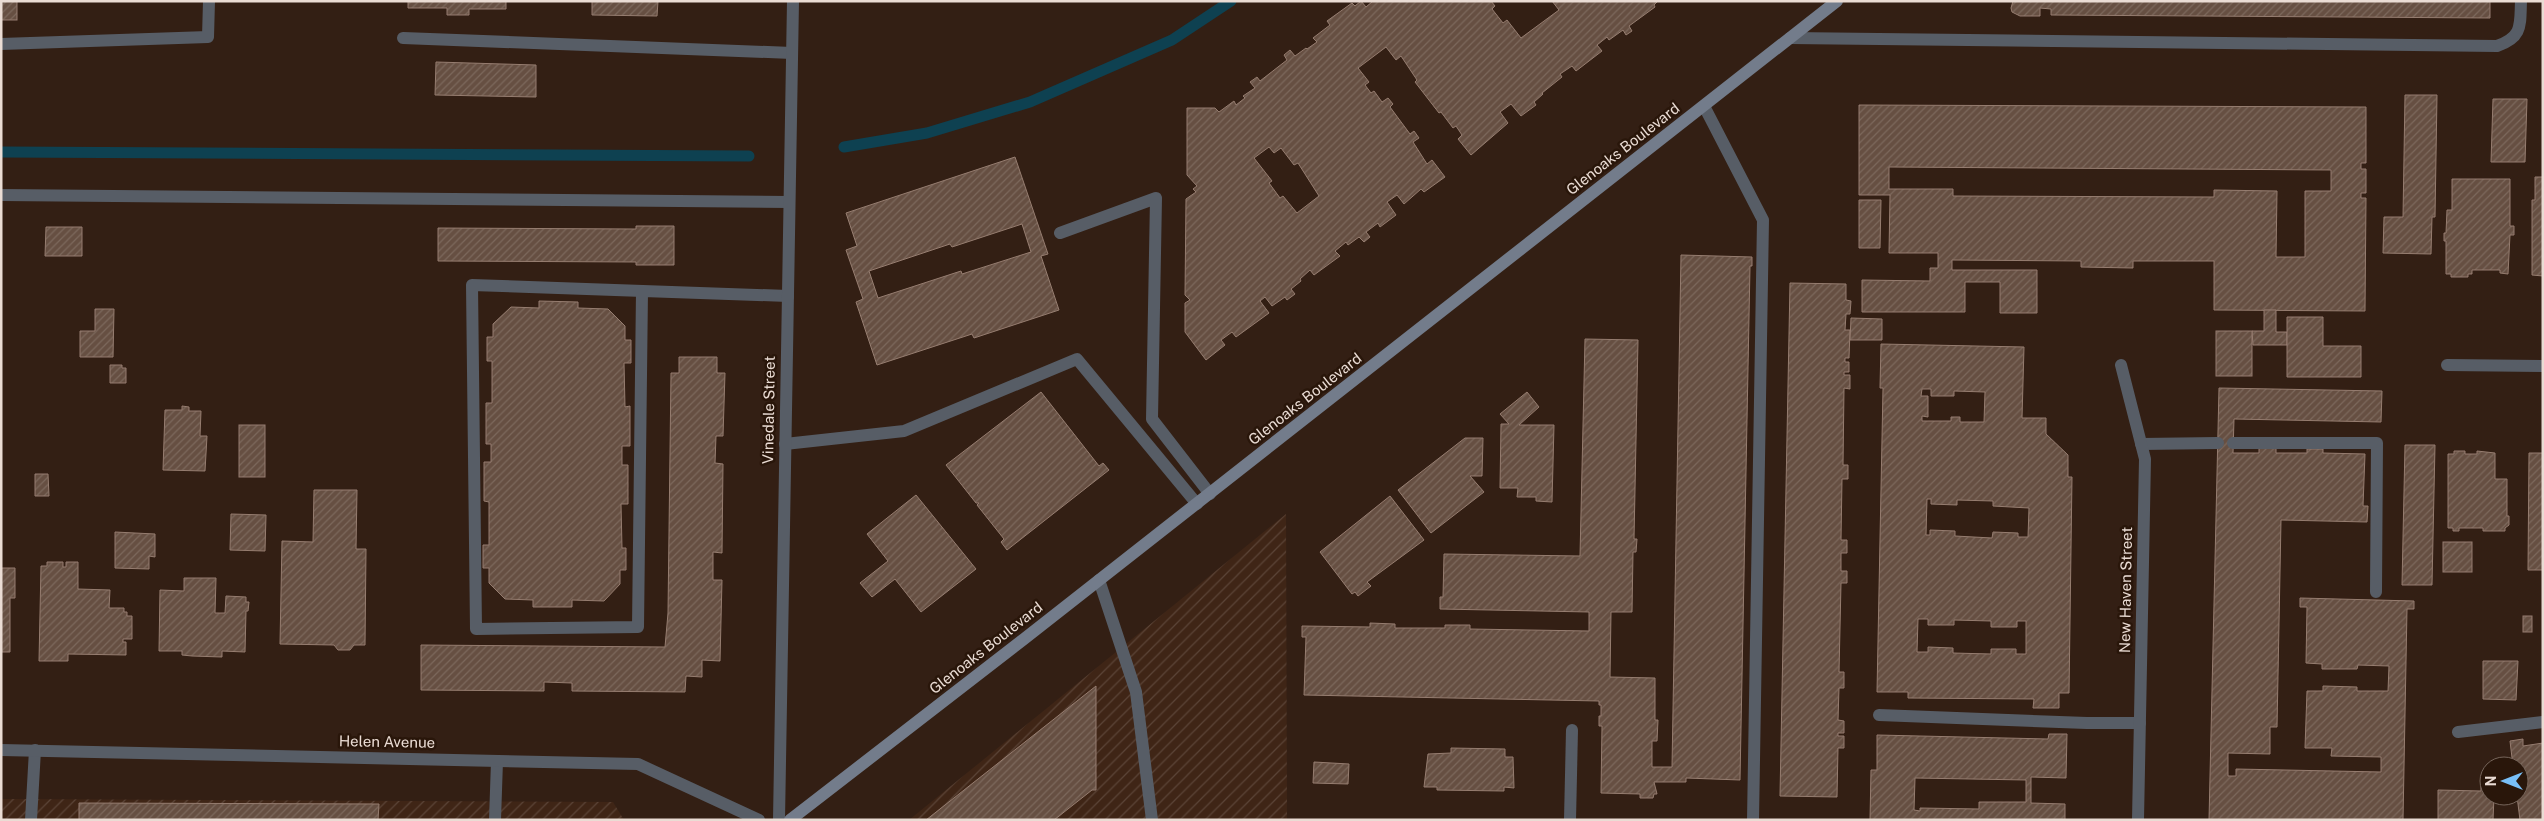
<svg xmlns="http://www.w3.org/2000/svg" width="2544" height="821" viewBox="0 0 2544 821" font-family="'Public Sans',sans-serif">
<style>
.industrial{fill:url(#industrial-furrows)}
.lines{fill:none;stroke-linecap:round;stroke-linejoin:round}
.stream{stroke:#0e4151;stroke-width:11}
.building{fill:url(#building-hatch);stroke:#967d70;fill-rule:evenodd}
.lane{stroke:#575d66;stroke-width:12}
.street{stroke:#575d66;stroke-width:12}
.secondary{stroke:#737c8b;stroke-width:12}
.labels{text-anchor:middle;stroke-width:5;stroke-linejoin:round;paint-order:stroke}
.street-label{font-size:15px;fill:#eadcd4;stroke:#29160a}
</style>
<defs>
<pattern id="industrial-furrows" width="10" height="10" patternUnits="userSpaceOnUse" patternTransform="scale(1.25)"><rect width="10" height="10" fill="#3f2516"/><path d="M-1 1l2-2M0 10L10 0M9 11l2-2" fill="none" stroke="#5b4437"/></pattern>
<pattern id="building-hatch" width="6" height="6" patternUnits="userSpaceOnUse" patternTransform="scale(1.25)"><rect width="6" height="6" fill="#664f42"/><path d="M-1 1l2-2M0 6l6-6M5 7l2-2" fill="none" stroke="#7c685c"/></pattern>
</defs>
<rect width="100%" height="100%" fill="#331f14"/>
<g class="industrial">
<path d="M1286,514L1287,820H909Z"/>
<path d="M1,799L613,802L624,820H1Z"/>
</g>
<g class="lines">
<g class="stream">
<path d="M844,147L927,133L1030,102L1172,40L1231,1"/>
<path d="M1,152L749,156"/>
</g>
</g>
<g class="building">
<rect x="1" y="1" width="16" height="19"/>
<path d="M408,1H506V9H469V15H447V8H408Z"/>
<path d="M592,1H658L657,16L592,15Z"/>
<path d="M1361,1L1366,7L1373,1H1491L1495,6L1492,9L1503,23L1507,20L1521,38L1559,10L1552,1H1658L1654,5L1655,7L1629,26L1632,31L1626,35L1623,30L1609,40L1607,37L1597,45L1602,51L1576,71L1572,66L1560,74L1562,77L1542,93L1543,94L1534,102L1536,105L1521,116L1511,104L1500,112L1508,123L1471,155L1458,139L1462,135L1456,126L1453,128L1441,112L1439,113L1415,82L1417,80L1401,56L1396,60L1386,47L1358,68L1369,82L1365,85L1371,93L1374,91L1382,102L1388,98L1393,104L1390,107L1410,134L1414,131L1419,138L1413,142L1427,164L1432,160L1445,177L1424,192L1421,189L1404,204L1397,195L1387,202L1396,215L1380,227L1378,223L1366,232L1370,237L1364,242L1359,237L1348,245L1346,242L1335,251L1340,256L1314,275L1310,270L1300,279L1301,281L1291,289L1295,294L1287,300L1285,297L1272,306L1265,297L1260,301L1269,313L1236,337L1232,332L1221,340L1225,345L1206,360L1185,332V303L1190,300L1185,295L1186,199L1196,192L1193,189L1197,186L1187,175V108H1215L1219,112L1234,101L1236,105L1245,98L1243,96L1255,88L1250,82L1257,77L1260,81L1287,60L1284,55L1290,50L1295,56L1306,48L1307,49L1317,42L1313,38L1330,25L1327,21L1352,3L1355,6ZM1269,147L1274,153L1281,148L1294,165L1298,163L1319,196L1297,213L1283,196L1280,198L1269,183L1272,181L1254,158Z"/>
<path d="M2013,1H2490V18L2051,15V9L2040,8V16H2020L2012,12L2011,8Z"/>
<path d="M436,62L536,65V97L435,95Z"/>
<path d="M2405,95H2437L2435,217H2432L2431,254L2383,253L2384,217H2403Z"/>
<path d="M2493,99H2527L2525,162H2491Z"/>
<path d="M1859,105L2366,107V163H2361V169H2366V193H2361V198H2366L2365,311L2214,310V261H2133V268L2081,267V261L1952,260V270H2037V313H2000V282H1965V312H1862V280L1930,281V268H1938V253H1889L1890,195H1859ZM1889,167L2331,170V191H2305V257H2276L2277,191L2214,190V197L1953,196V189H1889Z"/>
<path d="M1015,157L1048,254L1041,256L1059,310L974,338L972,334L877,365L856,302L863,299L846,250L857,246L846,213ZM1022,224L1031,252L962,274L961,271L878,298L869,271L950,244L952,247Z"/>
<path d="M2535,177H2543V276L2532,275V200H2535Z"/>
<path d="M2452,179H2510V226H2514V235H2510L2508,274L2500,273V270H2472V274H2468V277H2451V274H2446V241H2444V233H2446L2447,210H2452Z"/>
<path d="M1859,200H1881L1880,248H1859Z"/>
<path d="M636,226H674V265H636V262L438,261V228L636,229Z"/>
<path d="M46,227H82V256H45Z"/>
<path d="M1681,255L1752,257V266H1750L1740,780L1686,778V782H1654L1657,794H1654L1653,798H1640V794L1601,793L1602,726H1599V716H1601V705H1599V701L1304,695L1306,637H1302V626L1370,627V623L1395,624V628H1445V625H1470V629L1589,631V612L1440,609V597H1443L1444,554L1580,556L1585,339L1638,340L1634,539H1637L1636,552H1633L1632,612H1611L1610,677L1655,678V720H1658L1657,741H1652V767H1672Z"/>
<path d="M1790,283L1846,284V300L1851,301L1850,314H1846L1845,330H1850L1849,358H1845V362H1849V372H1844V375H1850V389L1844,388L1843,465H1848V479H1842L1841,540H1847V553H1841V571H1847V583H1841L1839,672H1844V688H1839L1838,720L1844,721V733H1838V736H1844V748H1838L1837,797L1780,796Z"/>
<path d="M539,301L578,302V308L608,309L625,326V340H631V363H624L625,407L630,406V446H622V465H628V504H621L622,548H626V570H620V584L604,601L572,600V607H533V600L505,599L489,583V568H483V545H489V502L484,501V462H491V444H486V403H492V361H487V337H493V324L511,307L539,308Z"/>
<path d="M95,309H114L113,357H80V331H95Z"/>
<path d="M2264,310H2276V332H2287V345H2253L2252,331H2264Z"/>
<path d="M2287,317H2323V346H2361V377H2287Z"/>
<path d="M1851,318L1882,319V340H1850Z"/>
<rect x="2216" y="331" width="36" height="45"/>
<path d="M1881,344L2024,347L2022,418H2046V434L2068,455V477H2072L2069,693H2059V708H2033L2034,699L1908,698V692H1877L1883,388H1880ZM1922,389H1931V396H1954V391L1985,392L1984,422H1960V417H1951V421H1922V416L1928,417V396H1921ZM1927,499H1931V504L1957,505V500L1993,501V506L2029,508L2028,537H2018V533L1993,532L1992,538L1955,536V531L1930,530V535H1926ZM1918,619H1928V625H1954V620L1991,621V627H2017V621H2026V654H2016V649H1991V654L1953,653V648L1928,647V652H1917Z"/>
<path d="M679,357H717V373H725L723,436H716L715,463L723,464L722,553L713,552V580H722L720,661L702,660V677L686,676L685,692L572,691V683L544,682V691L421,690V645L665,647L668,613L671,373H679Z"/>
<path d="M110,365H122V368H126V383H110Z"/>
<path d="M2219,388L2382,391L2381,422L2234,419L2233,453H2259V448H2276V453H2307V449H2323V453L2365,454L2363,506H2368L2367,522L2281,520L2277,727H2270V754L2228,753V776H2236V769L2381,772V757L2331,756L2332,748H2305L2307,691H2323V686L2357,687V691H2388L2389,666L2358,665L2357,669H2322V664L2306,663L2307,607H2300V598L2414,601V609H2407L2403,820H2209Z"/>
<path d="M1041,392L1099,466L1103,463L1109,470L1007,550L1001,542L1004,539L977,505L979,503H976L946,465Z"/>
<path d="M1527,392L1539,407L1519,425H1554L1552,502L1536,501V497H1517L1518,488H1500L1501,424H1509L1500,414Z"/>
<path d="M182,406L189,407V411H201L200,436H207L205,471L163,470L165,410H182Z"/>
<rect x="239" y="425" width="26" height="52"/>
<path d="M1465,438H1483L1482,476H1470L1484,492L1431,533L1398,490Z"/>
<path d="M2405,445H2435L2432,585H2402Z"/>
<path d="M2454,451H2465V454H2477V451L2495,453V479H2507V516H2509V525L2505,528V531H2483V528H2459V531H2453V528H2448V454H2454Z"/>
<path d="M2529,453H2543V570H2528Z"/>
<path d="M35,474H48L49,496H35Z"/>
<path d="M314,490H357L356,549H366L365,645H354L350,650H338L334,645L280,644L282,541L313,542Z"/>
<path d="M916,495L976,569L921,612L895,579L872,597L860,583L888,561L867,534Z"/>
<path d="M1390,496L1424,540L1367,582L1371,586L1358,596L1355,592L1352,594L1320,552Z"/>
<path d="M231,514L266,515L265,551L230,550Z"/>
<path d="M115,532L155,534V557L149,556V569L115,568Z"/>
<rect x="2443" y="542" width="29" height="30"/>
<path d="M47,562H63V567H66V562H78V589L110,590L109,608H124V612H127V616H132V639H123V642H126V655L68,654V661H39L41,566H47Z"/>
<path d="M1,568H15V598H10V652H1Z"/>
<path d="M184,578H216L215,613H225L226,596L246,597V602H249L248,611H246L245,652L222,651V657L192,656L182,655V651H159L160,590L184,591Z"/>
<rect x="2523" y="616" width="9" height="16"/>
<path d="M2483,661H2518L2516,700L2483,699Z"/>
<path d="M1096,686V790H1092L1054,820H926Z"/>
<path d="M2049,734H2067L2066,778L2031,777V803L2065,804V820H1870L1871,770H1877V735L2048,739ZM1915,778L2026,780V802H1979V809L1920,808V811L1914,810Z"/>
<path d="M2523,739V746L2543,743V820H2520L2517,796H2519V766H2513L2510,741Z"/>
<path d="M1451,748L1505,749V757H1513L1514,788L1504,787V791L1437,790V787H1424L1428,754L1451,753Z"/>
<path d="M1314,762L1349,764L1348,784L1313,783Z"/>
<path d="M2481,784H2489V796H2494L2493,820H2438V790L2481,791Z"/>
<path d="M79,803L379,804L378,820H79Z"/>
</g>
<g class="lines">
<g class="lane">
<path d="M403,38L792,53"/>
<path d="M1,44L208,37L209,1"/>
<path d="M1704,106L1763,220L1753,820"/>
<path d="M1,195L789,202"/>
<path d="M1060,233L1156,198L1152,419L1210,494"/>
<path d="M642,291L638,627L476,629L472,285L788,296"/>
<path d="M2233,443H2377L2376,592"/>
<path d="M785,444L904,431L1077,359L1197,504"/>
<path d="M2141,444L2218,443"/>
<path d="M1099,580L1136,692L1152,820"/>
<path d="M1879,715L2087,723H2140"/>
<path d="M2458,732L2543,722"/>
<path d="M31,820L35,750"/>
<path d="M495,820L497,761"/>
<path d="M1570,820L1572,730"/>
</g>
<g class="street">
<path d="M1790,38L2497,46C2523,37 2520,25 2521,1"/>
<path d="M2121,365L2145,459L2138,820"/>
<path d="M2447,365L2543,366"/>
<path d="M1,750L638,764L759,820"/>
<path d="M779,820L793,1"/>
</g>
<path class="secondary" d="M790,820L1024,639L1837,1"/>
</g>
<g class="labels">
<g class="street-label">
<text transform="translate(1623 149) rotate(-38)" y="5">Glenoaks Boulevard</text>
<text transform="translate(1305 399) rotate(-38)" y="5">Glenoaks Boulevard</text>
<text transform="translate(769 410) rotate(-89)" y="5">Vinedale Street</text>
<text transform="translate(2126 590) rotate(-89)" y="5">New Haven Street</text>
<text transform="translate(986 648) rotate(-38)" y="5">Glenoaks Boulevard</text>
<text transform="translate(387 742) rotate(1)" y="5">Helen Avenue</text>
</g>
</g>
<rect width="2544" height="821" fill="none" stroke="#eadcd4" stroke-width="5"/>
<g transform="translate(2504 781) rotate(270)"><circle r="24" fill="#29160a" stroke="#76655b"/>
<path d="M0-4L9 19L0 12L-9 19Z" fill="#78bff7"/>
<text y="-8" font-size="14" font-weight="bold" text-anchor="middle" fill="#eadcd4">N</text>
</g>
</svg>
